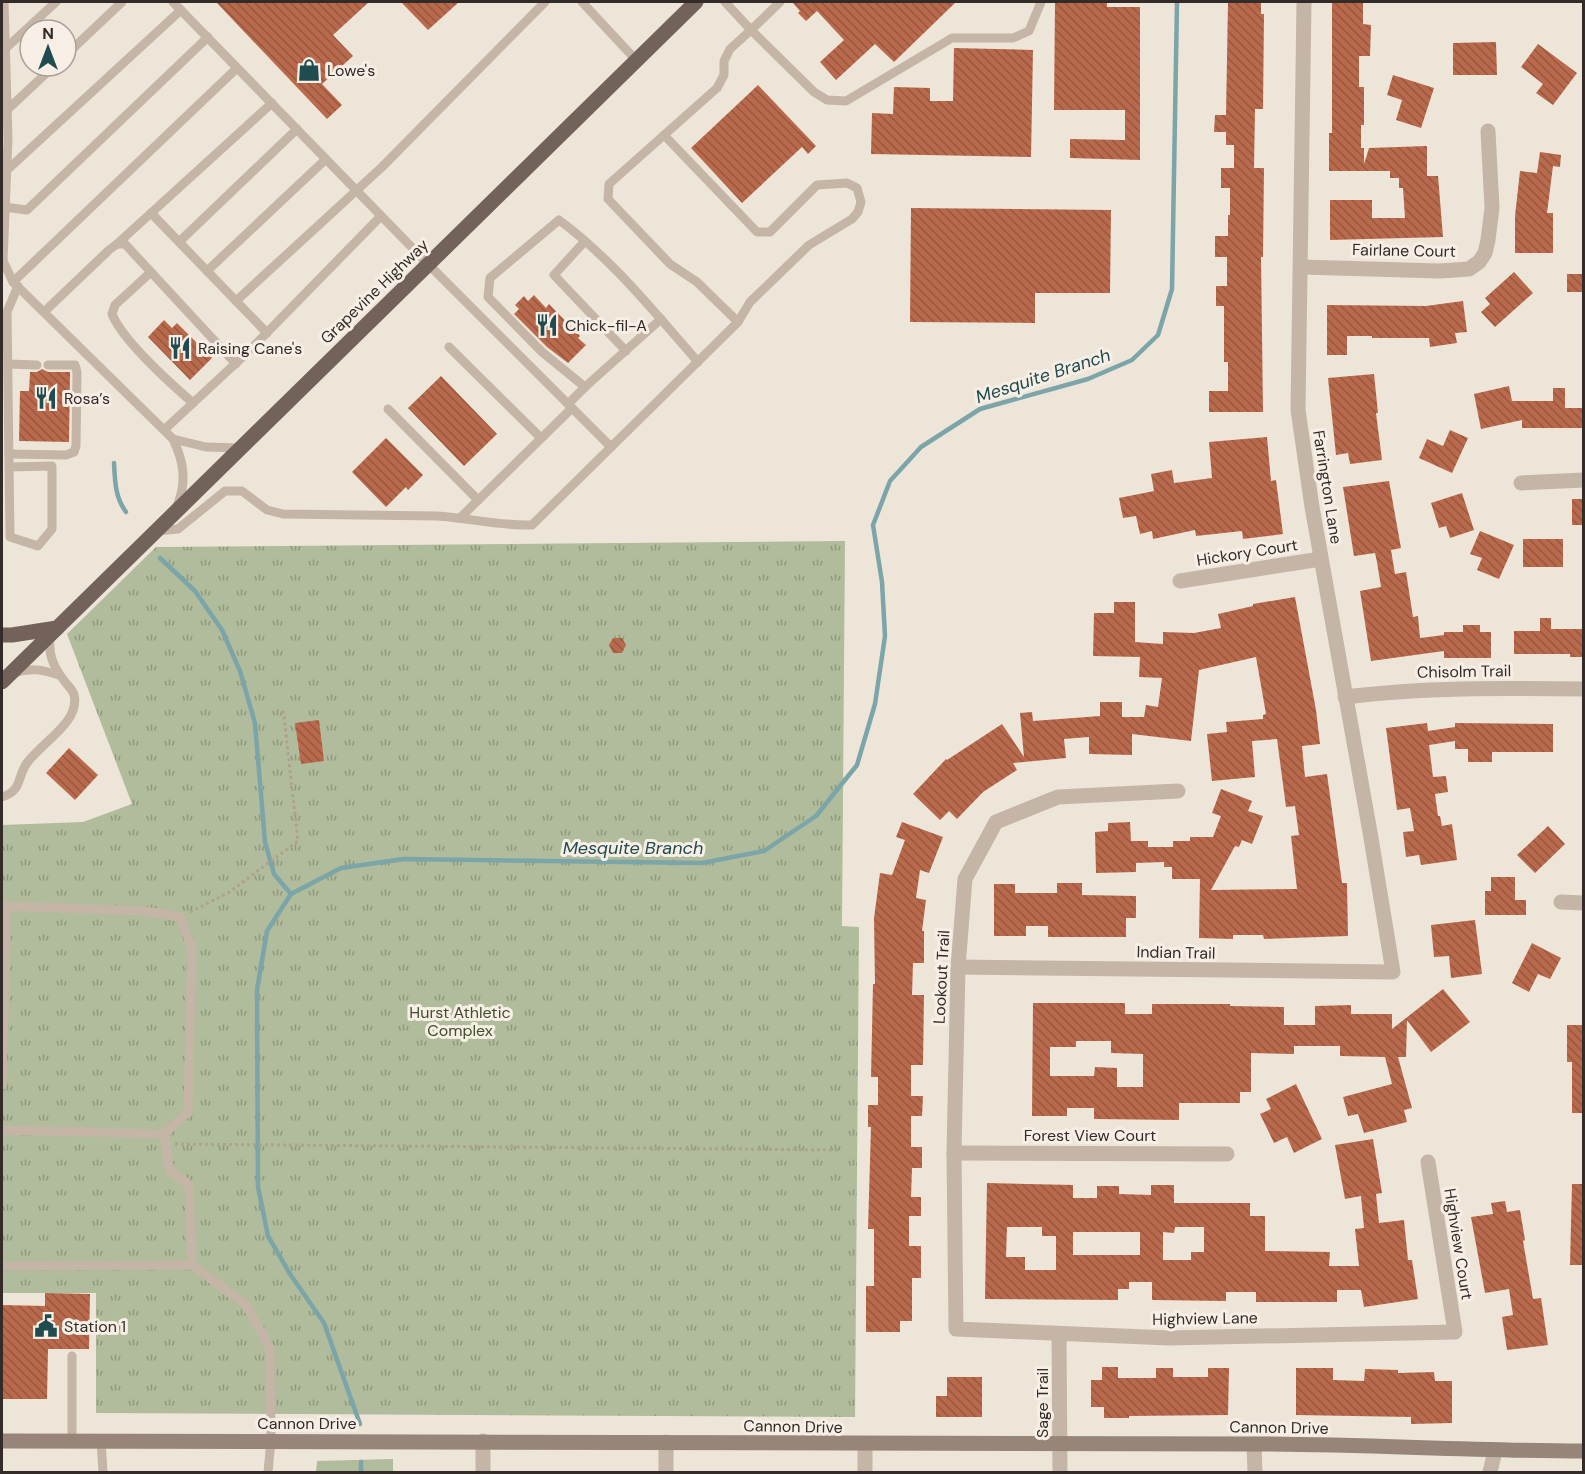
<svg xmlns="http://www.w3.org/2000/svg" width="1585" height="1474" viewBox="0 0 1585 1474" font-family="'DM Sans',sans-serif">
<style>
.grass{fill:#b0bc9b}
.park{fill:url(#park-tufts)}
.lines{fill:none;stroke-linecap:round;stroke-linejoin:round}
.stream{stroke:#7ba5a8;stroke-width:4.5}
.building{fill:url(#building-back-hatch);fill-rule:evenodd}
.path{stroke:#b1a091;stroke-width:3;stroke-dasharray:3 3;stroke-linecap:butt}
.lane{stroke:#c5b5a7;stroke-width:9}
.street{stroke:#c5b5a7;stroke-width:15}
.secondary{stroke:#988579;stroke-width:15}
.primary{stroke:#736259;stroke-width:15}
.labels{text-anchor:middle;stroke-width:6;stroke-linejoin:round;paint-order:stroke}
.poi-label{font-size:16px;fill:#322b27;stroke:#f7efe5;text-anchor:start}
.street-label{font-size:16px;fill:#322b27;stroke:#f7efe5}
.park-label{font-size:16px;fill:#414e2d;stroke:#f7efe5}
.water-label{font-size:18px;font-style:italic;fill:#204b4f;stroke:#f7efe5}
</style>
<defs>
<pattern id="park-tufts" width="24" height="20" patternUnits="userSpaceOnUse" patternTransform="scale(1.5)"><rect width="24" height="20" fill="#b0bc9b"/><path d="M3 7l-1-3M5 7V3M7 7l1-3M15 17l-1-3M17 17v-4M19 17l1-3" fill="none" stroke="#90997e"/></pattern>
<pattern id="building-back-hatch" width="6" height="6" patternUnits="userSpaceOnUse" patternTransform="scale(1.5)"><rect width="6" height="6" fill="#ba6a4c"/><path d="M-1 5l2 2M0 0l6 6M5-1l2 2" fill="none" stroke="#98573f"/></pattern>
</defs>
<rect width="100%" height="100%" fill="#eee5d9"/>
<path class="grass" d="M393,1459V1472H316L317,1461Z"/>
<path class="park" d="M845,541L842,926L859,927L855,1417L96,1413V1293H2V825L83,822L132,804L67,634L156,547Z"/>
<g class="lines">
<g class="stream">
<path d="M114,463C115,481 115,497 126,512"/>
<path d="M160,558L195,591L222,630L240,671L255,723L265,842L274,874L291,894"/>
<path d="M360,1424L324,1323L290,1274L268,1236L258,1187L257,990L267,931L291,894L341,868L404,859L702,863L764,851L816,816L857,765L875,704L885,636L882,582L873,525L890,481L921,447L980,409L1088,379L1132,360L1158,335L1172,289L1177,2"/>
<path d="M361,1472V1462"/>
</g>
</g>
<g class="building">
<path d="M216,2H369L333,35L353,56L322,84L342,105L327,119Z"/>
<path d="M401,2H459L428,30Z"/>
<path d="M792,2H956L894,62L875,44L836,80L820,62L844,40L817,11L806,21L798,13L800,11Z"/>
<path d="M1055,2H1107V7H1140V160L1070,158V139L1125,140V110H1054Z"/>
<path d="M1228,2H1261V14H1264L1263,109H1255L1254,168H1264L1263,257H1261L1263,412H1209V391H1228V362H1224V306H1216V286H1227V257H1215V236H1228V215H1230V188H1221V168H1234V145H1226V132H1214L1215,115H1226Z"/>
<path d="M1332,2H1363V24L1371,25L1370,56H1359V87H1364V125H1361V148H1364V164L1369,148L1427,146V176H1438L1443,237L1330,240V200H1372V218H1405L1403,188H1399V178H1390V171H1329V133H1332Z"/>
<path d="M1496,42L1497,75H1453V43Z"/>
<path d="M1538,44L1577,73L1553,105L1536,93L1543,84L1521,67Z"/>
<path d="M954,48L1033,50L1031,157L871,154L872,113L893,114L894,87L930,88V101H953Z"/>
<path d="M1393,75L1434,88L1421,128L1396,120L1402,100L1387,95Z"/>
<path d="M758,85L816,146L808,154L802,147L742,203L691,148Z"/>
<path d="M1540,152L1561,155L1560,167L1553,166L1547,213H1553V253H1515V216L1520,171L1537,173Z"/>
<path d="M911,208L1111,210L1110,293H1035V323L910,322Z"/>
<path d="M1514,272L1533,293L1495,327L1481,312L1490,304L1485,298Z"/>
<rect x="1567" y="274" width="17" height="18"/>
<path d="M534,295L546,308L549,304L580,336L578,338L586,345L568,363L547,347L514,314L519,309L515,305L524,296L528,301Z"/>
<path d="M1463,301L1467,332L1455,333L1457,343L1430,347L1429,338H1372V336H1347V355H1327V305L1426,306Z"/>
<path d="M164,320L172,328L177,323L212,358L190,380L148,337Z"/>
<path d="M42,369L48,372H70L69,442L19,441L20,391H29L30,372H37Z"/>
<path d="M1374,374L1378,413H1376L1382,460L1350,464L1348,453L1336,455L1328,378Z"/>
<path d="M441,376L497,434L464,466L408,408Z"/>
<path d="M1509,386L1512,401H1553V388H1565V408H1584V428H1522V420L1481,429L1474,394Z"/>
<path d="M1450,430L1468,438L1452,473L1419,458L1427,439L1443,446Z"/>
<path d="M1267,437L1271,481L1276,480L1283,534L1243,539L1242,531L1196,536L1195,530L1153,539L1152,531L1140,534L1136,516L1123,518L1119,498L1154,491L1151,474L1172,470L1174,483L1212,478L1209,442Z"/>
<path d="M386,438L423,475L408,490L406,487L386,507L352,472Z"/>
<path d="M1389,481L1401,548L1391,550L1395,574L1406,572L1413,617L1418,616L1420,638L1444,635V632H1463V625H1480V632H1491V658H1444V651L1371,661L1360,591L1381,587L1377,562L1375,553L1354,556L1343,487Z"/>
<path d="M1462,493L1474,530L1450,538L1446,526L1439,528L1431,503Z"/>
<rect x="1572" y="499" width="12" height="26"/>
<path d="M1480,531L1514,545L1499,579L1477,570L1482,558L1470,554Z"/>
<rect x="1523" y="539" width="40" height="28"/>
<path d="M1295,597L1316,710L1320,744L1302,746L1305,777L1327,774L1342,883H1347L1348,936L1264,939L1263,935H1233V939L1199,938L1200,879H1172V867H1164V862L1136,863V872L1096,873L1095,832L1108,831V823L1130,822L1131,841H1148V847H1173V841H1190V837H1213L1221,816L1212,813L1221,789L1252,801L1248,811L1263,816L1252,844L1242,840L1239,847L1235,846L1211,890L1297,889L1291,836L1299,835L1295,806L1286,807L1277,739L1252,741L1255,777L1212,781L1207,734L1227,732L1226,722L1263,719V715L1266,714L1256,657L1199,670L1191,741L1132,734V755L1089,754V737L1064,739L1066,758L1013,763L1017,770L983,792L957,819L949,811L940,820L913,794L946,759L947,760L1002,724L1024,757L1020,713L1032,712L1033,721L1100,716V702H1122V717H1144L1146,705L1158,707L1162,678L1139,677L1140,657L1093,656L1094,613H1114V602H1135V642L1163,644V632L1194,633L1221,628L1218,614L1253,606V604Z"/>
<path d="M1540,618H1551V629H1584V657H1570V654H1514V631H1540Z"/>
<path d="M613,638H622L626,645L622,653H613L609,645Z"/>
<path d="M319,720L324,761L301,764L295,723Z"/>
<path d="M1427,723L1428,731L1455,727V723L1553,724V752H1492V762H1468V749H1455V741L1429,745L1433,777L1446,776L1448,792L1435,794L1438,816H1440L1442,826L1452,824L1457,860L1421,865L1419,855L1406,857L1403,832L1414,831L1410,808L1397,810L1386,728Z"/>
<path d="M69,748L98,775L75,800L46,773Z"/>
<path d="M902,822L943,837L929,873L920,870L916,898L926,900L922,931H924V963H913L912,995H924L923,1065H911V1096H923L922,1116H911V1147H922V1168H912L911,1197H921V1216H909V1246H921V1278H912V1321H900V1332H866V1286H874V1229H868L871,1127H868V1105H878V1077H871L873,984H875L874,918L880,873L892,875L905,840L896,837Z"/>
<path d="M1548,826L1565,844L1535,873L1517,855Z"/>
<path d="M1491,877H1515V900H1526V915H1485V891H1491Z"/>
<path d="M1057,883H1082V895L1136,896V918H1126V937H1048V926H1026V936H994V884H1015V893H1057Z"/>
<path d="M1475,920L1482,974L1451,978L1449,956L1434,957L1431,925Z"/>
<path d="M1532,943L1561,958L1550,979L1538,974L1529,992L1512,983Z"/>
<path d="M1443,989L1470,1022L1431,1052L1407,1020L1406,1057H1398L1412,1108L1404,1110L1407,1122L1364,1133L1358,1114L1348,1116L1343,1097L1392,1084L1385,1057L1340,1056V1046H1294V1054L1251,1053V1092H1240V1103H1179V1120L1094,1119V1108H1067V1116H1032L1033,1003H1125V1014H1152V1004H1230V1006L1284,1007V1025H1315V1006L1351,1005V1014H1392V1029ZM1076,1041H1111V1053L1143,1054V1087H1117V1068L1095,1067L1094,1076H1050V1047H1076Z"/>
<path d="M1567,1025H1584V1113H1572V1062H1567Z"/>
<path d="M1296,1084L1322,1139L1294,1153L1287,1137L1274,1143L1260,1114L1271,1109L1266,1099Z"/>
<path d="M1373,1139L1382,1193L1376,1194L1379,1223L1404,1220L1408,1260H1412L1418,1299L1364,1307L1361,1290H1337V1302H1256V1292H1226V1301L1152,1300V1282H1129V1289H1118V1300L985,1299L987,1183L1073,1185V1198H1097V1186H1119V1194L1151,1195V1185H1174V1203H1250V1216H1265V1251L1330,1252L1329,1266H1359L1355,1229L1364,1228L1361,1196L1345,1199L1335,1145ZM1007,1227H1042V1236H1056V1270H1025V1257H1006ZM1175,1227H1204V1252H1191V1260H1163V1232L1174,1233ZM1073,1232H1140V1255H1073Z"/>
<path d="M1572,1184H1584V1265H1570Z"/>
<path d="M1505,1201L1507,1212L1520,1210L1525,1240L1523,1241L1533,1299L1541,1298L1548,1345L1507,1350L1502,1317L1513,1315L1509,1289L1485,1293L1471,1217L1493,1214L1491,1203Z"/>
<path d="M45,1293L90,1294L89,1349H48L47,1399H2V1305L45,1306Z"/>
<path d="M1102,1367H1118V1378H1156V1368H1173V1377H1208V1368H1229L1228,1415L1129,1416V1418H1104V1407H1091V1380H1102Z"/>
<path d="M1296,1368H1333V1380L1364,1381L1365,1369L1398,1370V1373L1434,1372L1435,1381H1452V1423L1411,1424V1417L1296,1415Z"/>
<path d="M947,1377H982V1417H936V1396H947Z"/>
</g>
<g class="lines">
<g class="path">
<path d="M190,912L228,893L298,841L283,708"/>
<path d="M175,1144L839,1150"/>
</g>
<g class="lane">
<path d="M4,2L8,139L3,261L13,282L173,439C184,462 187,482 177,506"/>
<path d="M173,2L428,264L611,447"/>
<path d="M582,2L636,60"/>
<path d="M780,2L751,30L814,92L827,100L846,101L952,38H1013L1029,31L1041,2"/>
<path d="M5,49L56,2"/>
<path d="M66,55L122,2"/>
<path d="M7,110L54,66"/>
<path d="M664,135L757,232H770L817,185L847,183L857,188L861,202L858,212L852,219L809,245L750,302L738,322"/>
<path d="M6,171L181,10"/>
<path d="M4,207L27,210L208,37"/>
<path d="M151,213L267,333"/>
<path d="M585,241L554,275L626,351"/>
<path d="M179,242L297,129"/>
<path d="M117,244L272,103"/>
<path d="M207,271L326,159"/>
<path d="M151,272L115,305L112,314C123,341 170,383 193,403"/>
<path d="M13,282L237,68"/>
<path d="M236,301L382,167L545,2"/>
<path d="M44,312L109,250L117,244H125L236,364"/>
<path d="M449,347L541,438"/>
<path d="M8,364L37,365"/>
<path d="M585,387L661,319"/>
<path d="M568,404L585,387L542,352L488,297L490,278L559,220C612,259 655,313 698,362"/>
<path d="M388,409L478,500"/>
<path d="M164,430L250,350L381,216"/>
<path d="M173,439L206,447L240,448"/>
<path d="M9,454L66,455L74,452L76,446L77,372L75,365H48"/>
<path d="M9,467L52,466V529L38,546L10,537L7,312L18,286"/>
<path d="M461,517L572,408"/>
<path d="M157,531L178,529L225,491H242L267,510L283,514L437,516C469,518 500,526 532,525L738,322L697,282L670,264L608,199L609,184L717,88L724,75V61L730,49L751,30L725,2"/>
<path d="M14,673C31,667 43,670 59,675"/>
<path d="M2,797C21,791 17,780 25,766C37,745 81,723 74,695C73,690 69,687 66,683C54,668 48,656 50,637"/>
<path d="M2,1085L7,906L145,911L180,917L192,948L188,1112L164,1134L170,1172L189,1184L192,1265"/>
<path d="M2,1130L164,1134"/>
<path d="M2,1266L192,1265L246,1305L270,1348L271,1441L268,1472"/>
<path d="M72,1441V1356"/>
<path d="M101,1441L103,1472"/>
</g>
<g class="street">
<path d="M1301,267L1440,271L1469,269L1479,262L1485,253L1488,240L1492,208L1488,131"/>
<path d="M1521,483L1584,480"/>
<path d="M1180,581L1321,559"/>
<path d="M1345,697C1424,687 1503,688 1584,689"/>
<path d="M1178,791L1058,797L996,822L965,879L958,967L954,1153L956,1329L1169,1338L1455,1332L1428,1162"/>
<path d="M1561,902L1584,903"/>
<path d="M958,967L1393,972L1370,832L1312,507L1298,410L1304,2"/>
<path d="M954,1153L1227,1154"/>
<path d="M1059,1334L1060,1472"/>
<path d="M666,1442V1472"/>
<path d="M1254,1444L1255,1472"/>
<path d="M865,1445V1472"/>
<path d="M483,1472V1441"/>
<path d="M1490,1472L1495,1451"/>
</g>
<path class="secondary" d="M2,1441C418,1441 834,1444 1250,1444C1361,1444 1472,1451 1584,1451"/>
<g class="primary">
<path d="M2,635H12L57,628"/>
<path d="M2,682L696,2"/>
</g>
</g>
<defs>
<g id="shop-bare" transform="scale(1.8)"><path d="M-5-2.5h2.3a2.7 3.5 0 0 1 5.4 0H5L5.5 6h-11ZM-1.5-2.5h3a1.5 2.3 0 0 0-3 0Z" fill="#204b4f" stroke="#f7efe5" stroke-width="2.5" paint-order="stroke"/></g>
<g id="restaurant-bare" transform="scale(1.8)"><path d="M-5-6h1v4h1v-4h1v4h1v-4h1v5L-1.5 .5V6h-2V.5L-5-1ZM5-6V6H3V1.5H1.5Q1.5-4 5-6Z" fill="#204b4f" stroke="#f7efe5" stroke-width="2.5" paint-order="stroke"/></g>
<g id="civic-bare" transform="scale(1.8)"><path d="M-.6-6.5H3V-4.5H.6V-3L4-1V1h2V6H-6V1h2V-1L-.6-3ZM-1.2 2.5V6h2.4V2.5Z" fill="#204b4f" stroke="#f7efe5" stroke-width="2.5" paint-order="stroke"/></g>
</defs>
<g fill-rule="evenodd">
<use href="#shop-bare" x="309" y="70"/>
<use href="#restaurant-bare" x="547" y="325"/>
<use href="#restaurant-bare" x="180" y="348"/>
<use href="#restaurant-bare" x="46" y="398"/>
<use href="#civic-bare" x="46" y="1326"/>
</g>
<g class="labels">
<g class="poi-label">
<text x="327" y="76">Lowe's</text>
<text x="565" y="331">Chick-fil-A</text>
<text x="198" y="354">Raising Cane's</text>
<text x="64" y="404">Rosa’s</text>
<text x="64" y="1332">Station 1</text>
</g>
<g class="street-label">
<text transform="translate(1404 250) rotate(1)" y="6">Fairlane Court</text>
<text transform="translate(374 291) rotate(-44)" y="6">Grapevine Highway</text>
<text transform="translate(1328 487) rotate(81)" y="6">Farrington Lane</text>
<text transform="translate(1247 552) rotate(-9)" y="6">Hickory Court</text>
<text transform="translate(1464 671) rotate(-1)" y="6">Chisolm Trail</text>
<text transform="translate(1176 952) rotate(1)" y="6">Indian Trail</text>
<text transform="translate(941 977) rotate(-87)" y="6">Lookout Trail</text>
<text x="1090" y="1141">Forest View Court</text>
<text transform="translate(1459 1244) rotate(81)" y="6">Highview Court</text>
<text transform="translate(1205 1318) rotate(-1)" y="6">Highview Lane</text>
<text transform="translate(1042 1403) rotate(-90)" y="6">Sage Trail</text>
<text x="307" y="1429">Cannon Drive</text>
<text transform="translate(793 1426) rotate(1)" y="6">Cannon Drive</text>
<text transform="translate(1279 1427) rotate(1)" y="6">Cannon Drive</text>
</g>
<g class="park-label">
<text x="460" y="1018">Hurst Athletic<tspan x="460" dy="18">Complex</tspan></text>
</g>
<g class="water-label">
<text transform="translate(1043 376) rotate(-18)" y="6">Mesquite Branch</text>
<text x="633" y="854">Mesquite Branch</text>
</g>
</g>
<rect width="1585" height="1474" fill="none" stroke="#322b27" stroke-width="6"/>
<g transform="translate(48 48)"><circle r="28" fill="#f7efe5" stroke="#a8a199" stroke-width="1.5"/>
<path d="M0-4.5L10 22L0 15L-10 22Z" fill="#204b4f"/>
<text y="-9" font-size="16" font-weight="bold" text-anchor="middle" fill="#322b27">N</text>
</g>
</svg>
